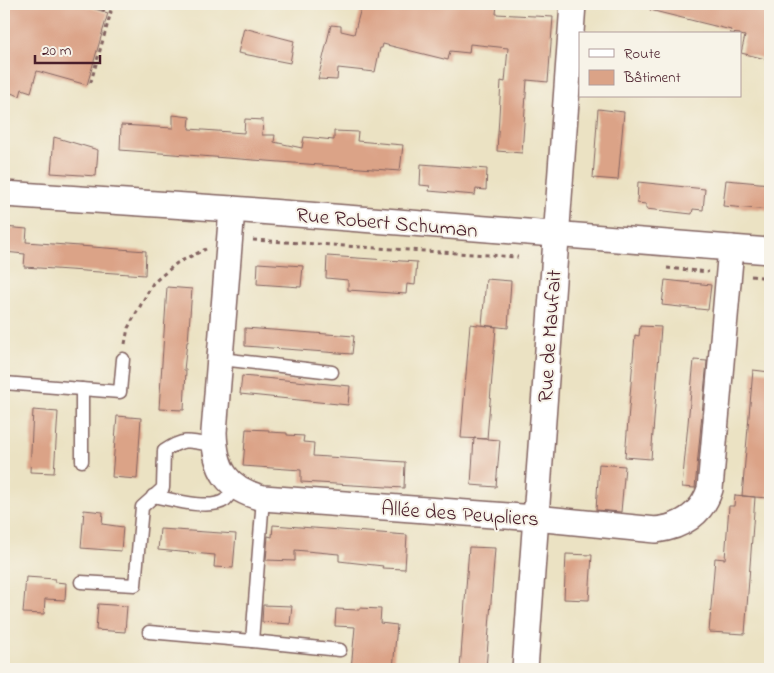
<svg xmlns="http://www.w3.org/2000/svg" width="774" height="673" viewBox="0 0 774 673" font-family="'Indie Flower',sans-serif">
<style>
.building{fill:#dba387}
.lines{fill:none;stroke-linecap:round;stroke-linejoin:round}
.service-casing{stroke:#826360;stroke-width:15}
.minor-casing{stroke:#826360;stroke-width:28}
.path{stroke:#826360;stroke-width:3;stroke-dasharray:4 4;stroke-linecap:butt}
.service{stroke:#fff;stroke-width:12}
.minor{stroke:#fff;stroke-width:25}
.labels{text-anchor:middle;stroke-width:4;stroke-linejoin:round;paint-order:stroke}
.street-label{font-size:21px;fill:#4a1f2b;stroke:#f7f3e8}
</style>
<rect width="100%" height="100%" fill="#f7f3e8"/>
<filter id="ink" filterUnits="userSpaceOnUse"><feTurbulence type="fractalNoise" baseFrequency=".02" numOctaves="2"/><feDisplacementMap in="SourceGraphic" scale="10" xChannelSelector="R" yChannelSelector="G"/><feConvolveMatrix kernelMatrix="1 2 1 2 8 2 1 2 1" color-interpolation-filters="sRGB"/></filter>
<filter id="wash" filterUnits="userSpaceOnUse"><feTurbulence type="fractalNoise" baseFrequency=".0096" numOctaves="4" result="noise"/><feDisplacementMap in="SourceGraphic" scale="20" xChannelSelector="R" yChannelSelector="G"/><feGaussianBlur stdDeviation="1.12" result="paint"/><feColorMatrix in="noise" values="0 0 0 0 0 0 0 0 0 0 0 0 0 0 0 0 0 1.4 0 .05"/><feComposite in="paint" operator="in"/></filter>
<g filter="url(#wash)">
<rect width="100%" height="100%" fill="#ebe2c3"/>
<g id="blocks">
<g class="building">
<path d="M4,4H79L108,13L87,85L37,71L31,92L22,89L20,96L4,91Z"/>
<path d="M362,4H497L496,14L553,17L548,82L527,80L522,153L497,151L501,81L505,82L508,48L470,44L469,53L450,51L448,60L383,44L382,48H380L375,72L338,68L337,80L318,79L331,25L341,26V31L354,34Z"/>
<path d="M651,4H770V60L741,53L745,36L740,35V34L730,33L731,30L650,10Z"/>
<path d="M244,28L294,41L290,63L238,53Z"/>
<path d="M598,109L624,112L618,180L593,178Z"/>
<path d="M173,115L190,117L189,129L244,133L245,119L263,120L262,135H275L274,142L302,148L304,137L334,140V131L358,132L357,141L403,145L400,171L120,150L121,125L173,128Z"/>
<path d="M54,137L98,150L96,176L51,173Z"/>
<path d="M421,164L487,169L486,190L476,189L475,195L429,191L430,186L420,185Z"/>
<path d="M726,180L770,184V210L723,206Z"/>
<path d="M638,182L705,189L703,210L693,209L692,214L646,209V204L637,203Z"/>
<path d="M4,227L27,229L26,242L146,251L145,275L24,267L25,254L4,252Z"/>
<path d="M327,256L417,262L415,285L407,284L406,294L348,290V280L326,278Z"/>
<path d="M258,263L303,266L301,287L257,284Z"/>
<path d="M486,279L511,281L508,328L482,325Z"/>
<path d="M665,280L711,285L708,310L662,305Z"/>
<path d="M167,287L192,289L188,342H187L184,370H186L184,410L159,409Z"/>
<path d="M470,324L496,327L487,439L461,438Z"/>
<path d="M640,326L661,327L651,459L625,457L635,335L639,336Z"/>
<path d="M245,328L354,336L352,354L245,346Z"/>
<path d="M694,360L707,361L695,488L682,487Z"/>
<path d="M753,370L770,372V470L768,498L742,496Z"/>
<path d="M242,376L350,386L348,405L240,394Z"/>
<path d="M33,410L58,412L54,473L30,472Z"/>
<path d="M117,416L141,418L137,479L112,477Z"/>
<path d="M246,429L269,430V432L287,433V435L304,436L303,442L314,443L313,456L405,462L404,488L301,482V470L243,466Z"/>
<path d="M474,438L500,440L496,487L471,485Z"/>
<path d="M599,464L625,466L621,512L596,510Z"/>
<path d="M735,495L755,497L745,634L709,632L715,558L725,559L729,506H734Z"/>
<path d="M84,510L103,512L102,524L123,527L121,551L81,548Z"/>
<path d="M273,525L407,535L405,569L382,568L383,566L339,561V554L295,550V561L266,560L268,536L272,537Z"/>
<path d="M160,529L236,534L233,568L214,567L215,555L158,550Z"/>
<path d="M469,547L495,548L486,669H460Z"/>
<path d="M566,554L592,555L589,600L564,599Z"/>
<path d="M26,577L55,579V582L66,583L65,600L45,599L44,614L23,613Z"/>
<path d="M98,604L127,606L125,632L96,630Z"/>
<path d="M263,605L292,606L290,624L262,622Z"/>
<path d="M359,608L381,609L380,623L397,625L393,669H351L355,627L335,626L336,609L359,610Z"/>
</g>
</g>
</g>
<g filter="url(#ink)">
<use href="#blocks" fill-opacity="0" stroke="#826360" stroke-width="1"/>
<g class="lines">
<g class="service-casing">
<g id="service">
<path d="M221,359L332,372"/>
<path d="M4,383L120,392L123,359"/>
<path d="M82,461V389"/>
<path d="M153,496C170,499 210,511 225,500C229,496 232,491 235,487"/>
<path d="M263,498L252,641L340,650"/>
<path d="M81,582L135,585L142,507L163,488L164,451C185,437 191,441 214,446"/>
<path d="M149,632L252,641"/>
</g>
</g>
<g class="minor-casing">
<g id="minor">
<path d="M4,194L232,209L770,251"/>
<path d="M232,209L214,432C215,469 226,489 263,498L535,518L656,530C682,527 702,514 710,489L731,248"/>
<path d="M525,669L573,4"/>
</g>
</g>
<g class="path">
<path d="M86,4L111,12L90,85"/>
<path d="M253,240L518,257"/>
<path d="M667,268L708,272"/>
<path d="M751,276L770,278"/>
<path d="M125,344L128,328L153,283L177,263L206,249"/>
</g>
<use href="#service" class="service"/>
<use href="#minor" class="minor"/>
</g>
</g>
<g class="labels">
<g class="street-label">
<text transform="translate(387 222) rotate(5)" y="7">Rue Robert Schuman</text>
<text transform="translate(549 336) rotate(-86)" y="7">Rue de Maufait</text>
<text transform="translate(460 513) rotate(4)" y="7">Allée des Peupliers</text>
</g>
</g>
<rect width="774" height="673" fill="none" stroke="#f7f3e8" stroke-width="20"/>
<rect x="579" y="32" width="162" height="65" fill="#f7f3e8" stroke="#b29e9c"/>
<rect x="589" y="49" width="25" height="8" fill="#ffffff" stroke="#b29e9c"/>
<text x="624" y="58" font-size="15" fill="#4a1f2b">Route</text>
<rect x="589" y="70" width="25" height="15" fill="#dba387" stroke="#b29e9c"/>
<text x="624" y="82" font-size="15" fill="#4a1f2b">Bâtiment</text>
<path d="M35 55v8h65v-8" fill="none" stroke="#4a1f2b" stroke-width="2.5"/>
<text x="42" y="55" font-size="15" fill="#4a1f2b" stroke="#f7f3e8" stroke-width="4" paint-order="stroke">20 m</text>
</svg>
